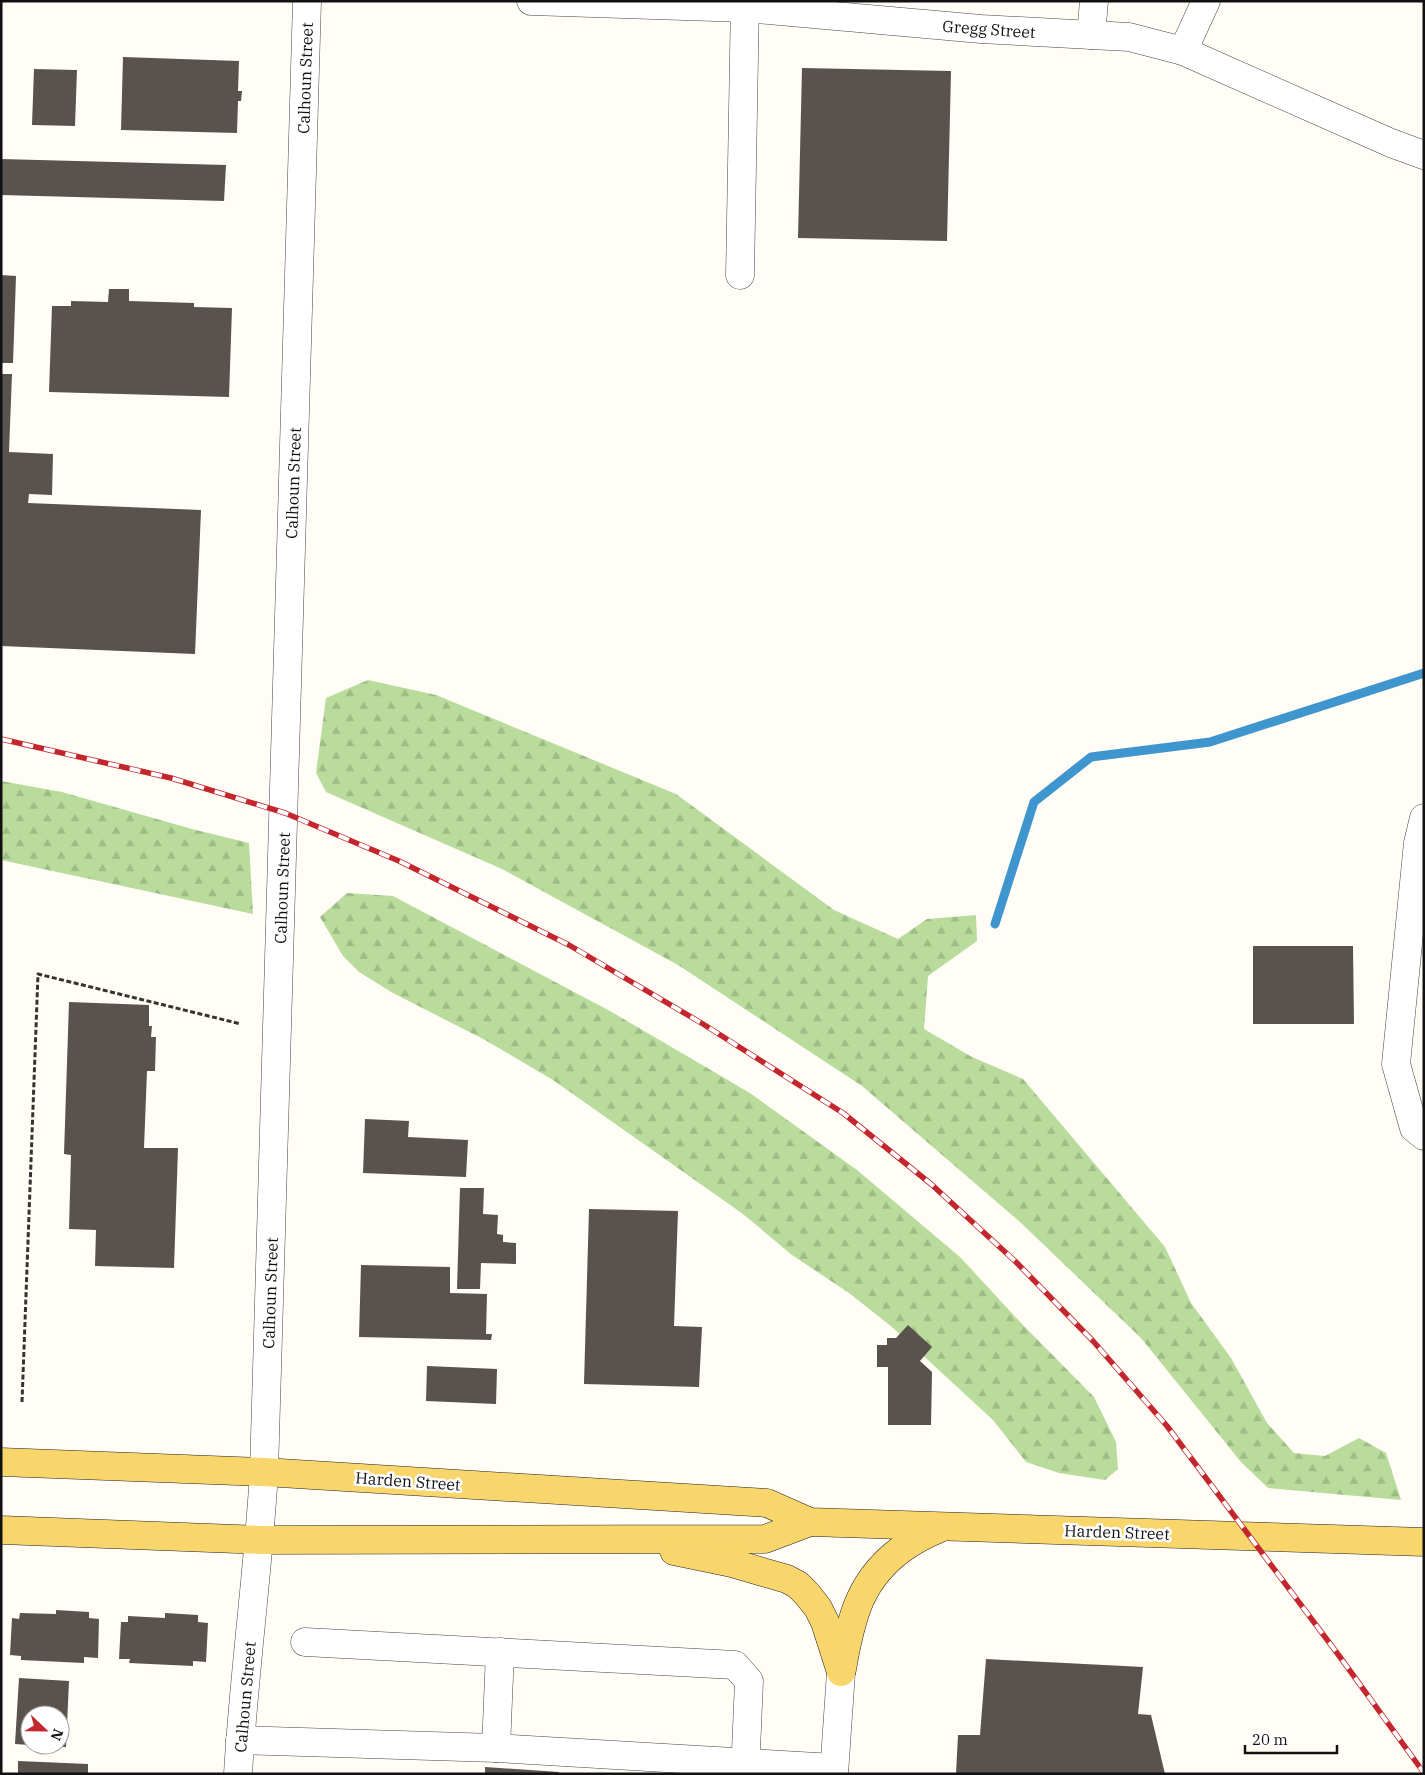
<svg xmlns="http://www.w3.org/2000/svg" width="1425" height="1775" viewBox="0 0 1425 1775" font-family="'IBM Plex Serif',serif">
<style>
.forest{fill:url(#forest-firs)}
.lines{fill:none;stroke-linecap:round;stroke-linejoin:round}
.stream{stroke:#3f96cf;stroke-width:9}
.building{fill:#5a524d}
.minor-casing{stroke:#444;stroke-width:29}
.major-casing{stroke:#222;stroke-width:29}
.path{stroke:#333;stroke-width:3;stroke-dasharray:5 2.5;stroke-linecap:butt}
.minor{stroke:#fff;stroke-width:28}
.major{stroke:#f9d66b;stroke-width:28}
.rail-casing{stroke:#c4262e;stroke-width:5.5}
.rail{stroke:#fff;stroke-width:4;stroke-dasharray:11;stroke-linecap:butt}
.labels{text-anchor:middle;stroke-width:5;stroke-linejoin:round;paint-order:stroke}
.street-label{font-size:16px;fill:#111;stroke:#fff}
</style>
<defs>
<pattern id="forest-firs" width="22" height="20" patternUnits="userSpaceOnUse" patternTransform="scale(1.25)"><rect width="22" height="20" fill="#b9dc9c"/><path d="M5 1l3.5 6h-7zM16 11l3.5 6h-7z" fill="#9ebc85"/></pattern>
</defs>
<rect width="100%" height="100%" fill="#fffdf5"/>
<g class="forest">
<path d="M368,680L436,695L676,794L834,910L898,939L927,919L976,915L977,941L928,976L924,1029L972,1057L1023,1079L1165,1247L1191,1303L1231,1358L1267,1423L1294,1453L1325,1456L1359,1438L1386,1453L1401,1500L1268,1488L1241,1462L1141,1338L1019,1221L862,1086L678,965L502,869L326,792L316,773L326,698Z"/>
<path d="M1,781L62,792L192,829L249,843L253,914L1,860Z"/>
<path d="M347,893L393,896L610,1011L750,1093L857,1170L960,1257L1022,1324L1094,1397L1116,1442L1118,1469L1105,1480L1059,1473L1026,1462L993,1420L892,1327L849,1293L792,1255L743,1214L553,1080L485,1040L393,993L359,972L343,956L320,917Z"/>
</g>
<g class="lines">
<path class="stream" d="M995,924L1034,802L1091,757L1210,742L1424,673"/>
</g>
<g class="building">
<path d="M123,57L239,61L238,91H242L241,101H238L237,133L121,130Z"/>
<path d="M802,68L951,71L947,241L798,238Z"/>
<path d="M34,69L77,70L75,126L32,125Z"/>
<path d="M1,159L226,165L224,201L1,195Z"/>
<path d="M1,275L16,276L13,363H1Z"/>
<path d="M109,289H129V301L194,303V307L232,308L229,397L49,392L52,306H71V301L108,302Z"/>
<path d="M1,374H12L9,452L53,454L52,495L29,494L28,503L201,510L195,654L1,646Z"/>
<path d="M1253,946H1353L1354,1024H1253Z"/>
<path d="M69,1002L149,1005V1026H152L151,1037H156L155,1071H147L144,1148H178L174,1268L95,1266L96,1230L69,1229L71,1155L64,1154Z"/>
<path d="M365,1119L409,1121L408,1137L468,1140L466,1177L363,1173Z"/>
<path d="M460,1188H484L483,1214L498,1215L497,1234L503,1235V1242L516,1243V1264L481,1263L480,1289H457Z"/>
<path d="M589,1209L678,1211L674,1326L702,1327L699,1387L584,1384Z"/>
<path d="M361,1265L450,1267V1293L487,1294L486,1334H492L491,1340L359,1337Z"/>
<path d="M908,1325L932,1347L920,1361L932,1372L931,1425H888V1367H877V1345H887V1338H896Z"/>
<path d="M427,1366L497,1369L496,1404L426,1401Z"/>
<path d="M56,1610L89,1612V1618L99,1619L98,1658L84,1657V1663L21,1660V1656L10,1655L12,1618L19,1619L20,1613L56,1614Z"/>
<path d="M165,1613L198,1615V1622L208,1623L206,1662L193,1661V1666L129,1663L130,1659H119L121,1622H128V1616L165,1618Z"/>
<path d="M986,1659L1143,1667L1138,1714L1151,1715L1165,1774H956L958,1735H980Z"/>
<path d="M19,1678L69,1681L66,1747H60V1715H30V1745L15,1744Z"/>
<path d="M18,1761L88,1764V1774H18Z"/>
<path d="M485,1767L559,1772V1774H485Z"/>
</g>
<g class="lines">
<g class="minor-casing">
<g id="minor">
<path d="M531,1L745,8L981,29L1129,37L1183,51L1391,143L1424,155"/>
<path d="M1091,35L1094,1"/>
<path d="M1183,51L1206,1"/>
<path d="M740,275L745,1"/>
<path d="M1424,818L1418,843L1396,1064L1414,1128L1424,1136"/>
<path d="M305,1642L735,1665L749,1681L745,1774"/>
<path d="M240,1740L496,1748L834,1768"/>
<path d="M496,1748L500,1652"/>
<path d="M238,1774C244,1673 258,1573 264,1472L307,1"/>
<path d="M834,1774L841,1672"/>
</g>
</g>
<g class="major-casing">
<g id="major">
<path d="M1,1462L264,1472L767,1503L810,1522L1424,1542"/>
<path d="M1,1530L260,1540L765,1539L810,1522"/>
<path d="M674,1551L732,1563L787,1579L798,1585L807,1594L818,1608L825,1622L841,1672"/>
<path d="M842,1669C851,1617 860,1577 906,1546C916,1539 928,1533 940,1528"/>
</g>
</g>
<path class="path" d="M22,1402L38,974L241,1024"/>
<use href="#minor" class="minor"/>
<use href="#major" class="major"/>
<g class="rail-casing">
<path id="rail" d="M1,739L171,778L285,813L399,861L569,945L703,1024L843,1113L931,1184L1016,1262L1093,1341L1167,1426L1340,1657L1424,1773"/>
</g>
<use href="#rail" class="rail"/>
</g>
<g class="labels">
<g class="street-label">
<text transform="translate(989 29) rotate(4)" y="6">Gregg Street</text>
<text transform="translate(305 78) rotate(-88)" y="6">Calhoun Street</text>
<text transform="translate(293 483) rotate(-88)" y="6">Calhoun Street</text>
<text transform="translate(282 888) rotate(-88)" y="6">Calhoun Street</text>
<text transform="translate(270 1293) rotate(-88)" y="6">Calhoun Street</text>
<text transform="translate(408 1481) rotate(4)" y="6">Harden Street</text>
<text transform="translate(1117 1532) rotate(2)" y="6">Harden Street</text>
<text transform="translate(245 1697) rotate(-85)" y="6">Calhoun Street</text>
</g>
</g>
<rect width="1425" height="1775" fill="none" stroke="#111111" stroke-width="5"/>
<g transform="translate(45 1730) rotate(112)"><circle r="24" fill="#ffffff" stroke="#a0a0a0"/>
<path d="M0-4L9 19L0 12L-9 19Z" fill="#c4262e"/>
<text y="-8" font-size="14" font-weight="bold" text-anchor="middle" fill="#111111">N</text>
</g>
<path d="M1245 1745v8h92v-8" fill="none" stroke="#111111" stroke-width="2.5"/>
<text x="1252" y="1745" font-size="15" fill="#111111" stroke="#ffffff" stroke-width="4" paint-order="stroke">20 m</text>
</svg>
